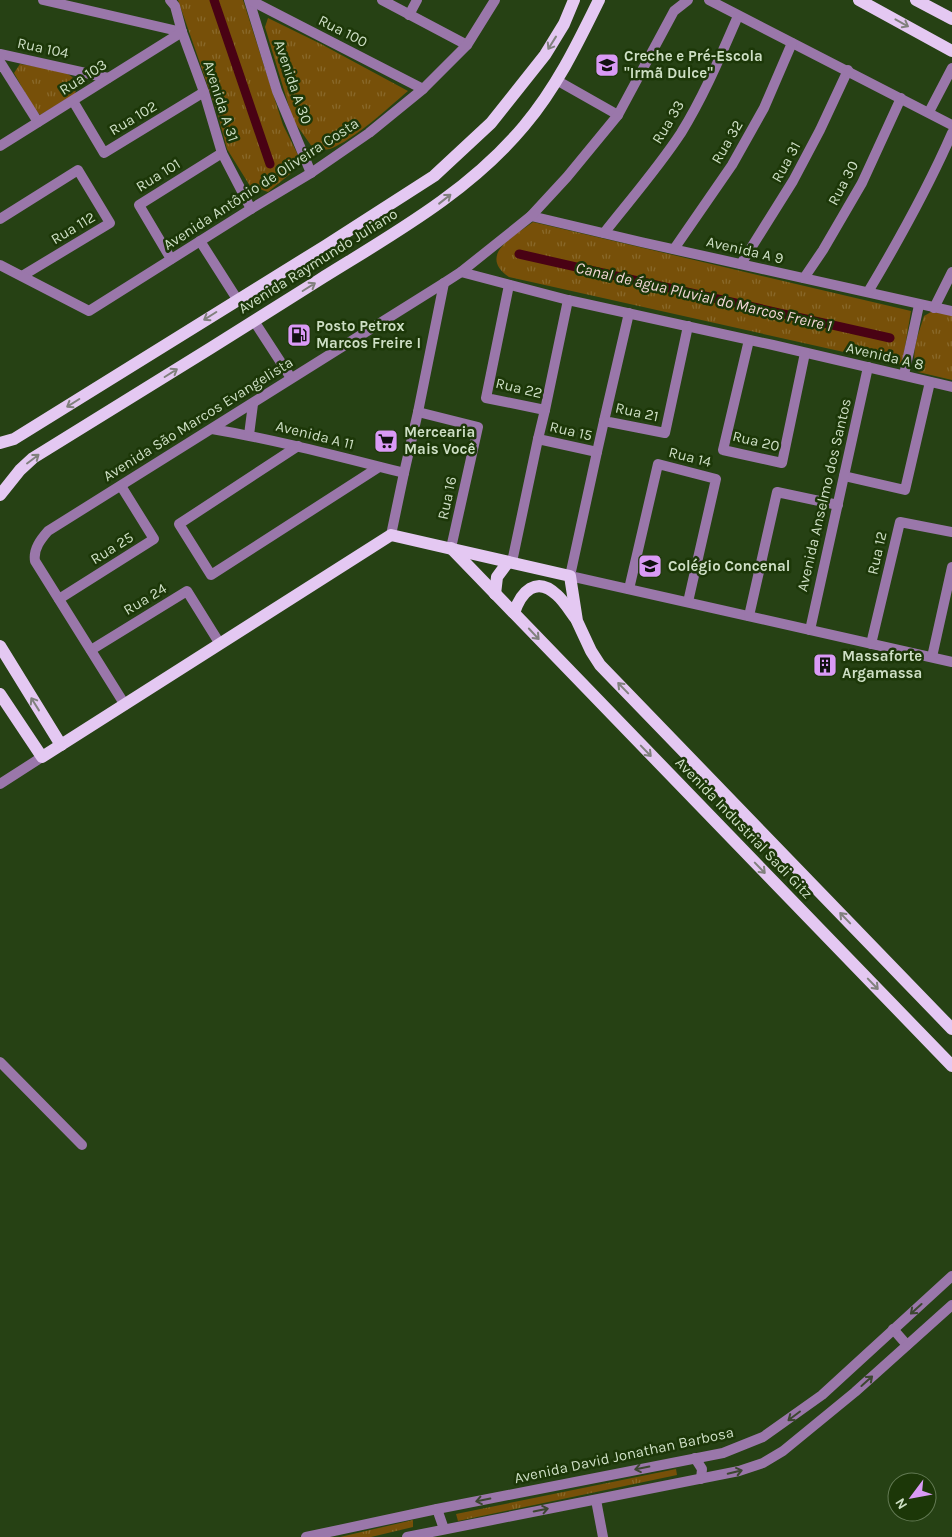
<svg xmlns="http://www.w3.org/2000/svg" width="952" height="1537" viewBox="0 0 952 1537" font-family="Karla,sans-serif">
<style>
.grass{fill:url(#grass-tufts)}
.lines{fill:none;stroke-linecap:round;stroke-linejoin:round}
.canal{stroke:#490214;stroke-width:9}
.minor{stroke:#9a77aa;stroke-width:10}
.major{stroke:#e4c8f2;stroke-width:12}
.oneway{stroke:#80807d}
.oneway2{stroke:#3c4730}
.labels{text-anchor:middle;stroke-width:5;stroke-linejoin:round;paint-order:stroke}
.street-label{font-size:15px;fill:#cedfc5;stroke:#1c3708}
.poi-label{font-size:15px;font-weight:bold;fill:#cedfc5;stroke:#1c3708;text-anchor:start}
.water-label{font-size:16px;font-style:italic;fill:#f3d7d8;stroke:#1c3708}
</style>
<defs>
<pattern id="grass-tufts" width="24" height="20" patternUnits="userSpaceOnUse" patternTransform="scale(1.25)"><rect width="24" height="20" fill="#775009"/><path d="M3 7l-1-3M5 7V3M7 7l1-3M15 17l-1-3M17 17v-4M19 17l1-3" fill="none" stroke="#89692b"/></pattern>
</defs>
<rect width="100%" height="100%" fill="#264114"/>
<g class="grass">
<path d="M178,0H243L283,125L298,155L295,170L268,192L250,186L227,149L218,115Z"/>
<path d="M268,18L321,44L408,91C388,108 355,139 330,149C326,150 320,150 315,151L293,120L265,27Z"/>
<path d="M20,64C31,66 64,70 71,76C76,80 77,88 75,94L40,115L33,107L14,73Z"/>
<path d="M533,222L911,311L902,365L509,277C477,255 514,236 533,222Z"/>
<path d="M931,312L952,315V380L918,372C909,355 919,333 924,316Z"/>
<path d="M676,1469L677,1475L458,1521L456,1514Z"/>
<path d="M413,1520V1527L371,1537H340Z"/>
</g>
<g class="lines">
<g class="canal">
<path d="M214,0L270,164"/>
<path d="M519,254L890,338"/>
</g>
<g class="minor">
<path d="M43,0L182,32"/>
<path d="M170,0L175,6L182,32L204,92L222,153L251,209"/>
<path d="M249,0L277,91L311,173"/>
<path d="M250,0L423,89"/>
<path d="M382,0L467,45"/>
<path d="M709,0L952,125"/>
<path d="M409,15L417,0"/>
<path d="M0,54L108,78"/>
<path d="M0,62L38,122"/>
<path d="M558,81L618,115"/>
<path d="M73,101L104,153L204,92"/>
<path d="M929,112L952,68"/>
<path d="M0,146L182,32"/>
<path d="M531,216L641,242L952,311"/>
<path d="M0,219L78,170L110,223L22,276"/>
<path d="M604,233C630,200 658,168 681,133C704,96 721,55 738,16"/>
<path d="M200,241L237,299"/>
<path d="M674,249L732,165L764,108L792,43"/>
<path d="M171,259L139,205L222,153"/>
<path d="M741,264L793,181L820,130L848,70"/>
<path d="M0,265L89,311L251,209L311,173L369,133L423,89L467,45L495,0"/>
<path d="M461,272L568,300L773,345L952,387"/>
<path d="M804,278L823,250L862,183L901,98"/>
<path d="M509,285L486,398L545,410L568,300"/>
<path d="M868,292C899,240 928,188 952,133"/>
<path d="M934,308L952,272"/>
<path d="M629,313L604,421L665,433L688,326"/>
<path d="M254,321L291,378"/>
<path d="M749,340L723,450L782,463L805,353"/>
<path d="M904,375L919,305"/>
<path d="M418,412L478,427L451,548"/>
<path d="M212,429C277,440 340,457 404,473"/>
<path d="M249,435L253,404"/>
<path d="M538,439L545,410"/>
<path d="M298,446L179,524L211,575L379,467"/>
<path d="M597,452L604,421"/>
<path d="M844,476L905,490L930,382"/>
<path d="M391,535L404,473L418,412L444,283"/>
<path d="M512,562L538,439L597,452L570,576L952,662"/>
<path d="M629,589L658,464L716,479L688,602"/>
<path d="M59,599L154,539L121,486"/>
<path d="M749,616L777,492L838,505"/>
<path d="M810,630L868,367"/>
<path d="M871,644L900,522L952,532"/>
<path d="M91,650L187,591L220,644"/>
<path d="M932,657L952,567"/>
<path d="M125,705L35,561C33,549 41,539 48,531L444,283L461,272L531,216L567,177L618,115L674,11L688,0"/>
<path d="M0,784L42,757"/>
<path d="M0,1062L82,1145"/>
<path d="M893,1329L907,1345"/>
<path d="M695,1458L702,1469L701,1479"/>
<path d="M596,1500L603,1537"/>
<path d="M437,1509L444,1529"/>
<path d="M306,1537L437,1509L723,1453L763,1437L822,1395L952,1276"/>
<path d="M407,1537L739,1471L763,1463L783,1451L855,1392L952,1305"/>
</g>
<g class="major">
<path d="M859,0L952,51"/>
<path d="M916,0L952,19"/>
<path d="M0,443L14,439L325,246L434,176L491,123L522,84L545,55L564,24L574,0"/>
<path d="M0,495L20,470L33,458C129,399 224,340 319,280C391,235 468,193 524,126C556,88 577,45 599,0"/>
<path d="M451,548L952,1066"/>
<path d="M495,594L497,577L508,562"/>
<path d="M514,613C521,592 536,575 557,595C564,601 570,611 576,619"/>
<path d="M0,646L61,745"/>
<path d="M0,694L42,757L391,535L570,576L577,621L591,651L600,665L952,1029"/>
</g>
</g>
<defs><path id="oneway-shaft" d="M-6 0H5M1.5-3L5.5 0L1.5 3" fill="none" stroke-width="1.6" stroke-linecap="round" stroke-linejoin="round" transform="scale(1.25)"/></defs>
<g class="oneway">
<use href="#oneway-shaft" transform="translate(902 23) rotate(29)"/>
<use href="#oneway-shaft" transform="translate(552 43) rotate(122)"/>
<use href="#oneway-shaft" transform="translate(445 199) rotate(-38)"/>
<use href="#oneway-shaft" transform="translate(309 287) rotate(-32)"/>
<use href="#oneway-shaft" transform="translate(210 316) rotate(148)"/>
<use href="#oneway-shaft" transform="translate(171 373) rotate(-32)"/>
<use href="#oneway-shaft" transform="translate(73 403) rotate(148)"/>
<use href="#oneway-shaft" transform="translate(33 459) rotate(-37)"/>
<use href="#oneway-shaft" transform="translate(534 634) rotate(47)"/>
<use href="#oneway-shaft" transform="translate(623 688) rotate(-134)"/>
<use href="#oneway-shaft" transform="translate(35 704) rotate(-122)"/>
<use href="#oneway-shaft" transform="translate(646 751) rotate(46)"/>
<use href="#oneway-shaft" transform="translate(760 868) rotate(46)"/>
<use href="#oneway-shaft" transform="translate(845 918) rotate(-134)"/>
<use href="#oneway-shaft" transform="translate(873 984) rotate(46)"/>
</g>
<g class="oneway2">
<use href="#oneway-shaft" transform="translate(916 1309) rotate(138)"/>
<use href="#oneway-shaft" transform="translate(867 1381) rotate(-42)"/>
<use href="#oneway-shaft" transform="translate(794 1416) rotate(143)"/>
<use href="#oneway-shaft" transform="translate(642 1468) rotate(169)"/>
<use href="#oneway-shaft" transform="translate(735 1472) rotate(-13)"/>
<use href="#oneway-shaft" transform="translate(483 1500) rotate(169)"/>
<use href="#oneway-shaft" transform="translate(541 1510) rotate(-11)"/>
</g>
<defs>
<g id="school-square" transform="scale(1.25)"><rect x="-9" y="-9" width="18" height="18" rx="4" fill="#da9af6" stroke="#1c3708"/><path d="M0-5L7-2L0 1L-7-2ZM-4 1L0 2.5L4 1V4Q0 6-4 4Z" fill="#111"/></g>
<g id="fuel-square" transform="scale(1.25)"><rect x="-9" y="-9" width="18" height="18" rx="4" fill="#da9af6" stroke="#1c3708"/><path d="M-5.5-6h7V0h2V4h1.3V-2.5L3-4.5l.8-.8L6-3V5H2.5V1h-1V6h-7ZM-4.2-4.7v3.2H.2V-4.7Z" fill="#111"/></g>
<g id="supermarket-square" transform="scale(1.25)"><rect x="-9" y="-9" width="18" height="18" rx="4" fill="#da9af6" stroke="#1c3708"/><path d="M-6-5.5h2.5l.6 2H6L4.5 2H-2.5L-4.4-4H-6ZM-1.5 3.2a1.3 1.3 0 1 0 .1 0ZM3 3.2a1.3 1.3 0 1 0 .1 0Z" fill="#111"/></g>
<g id="building-square" transform="scale(1.25)"><rect x="-9" y="-9" width="18" height="18" rx="4" fill="#da9af6" stroke="#1c3708"/><path d="M-4-6H4V6H1V3H-1V6H-4ZM-2.5-4.3h1.7v1.8h-1.7ZM.8-4.3h1.7v1.8H.8ZM-2.5-1h1.7V.8h-1.7ZM.8-1h1.7V.8H.8Z" fill="#111"/></g>
</defs>
<g fill-rule="evenodd">
<use href="#school-square" x="607" y="65"/>
<use href="#fuel-square" x="299" y="335"/>
<use href="#supermarket-square" x="386" y="441"/>
<use href="#school-square" x="650" y="566"/>
<use href="#building-square" x="825" y="665"/>
</g>
<g class="labels">
<g class="street-label">
<text transform="translate(343 31) rotate(27)" y="5">Rua 100</text>
<text transform="translate(43 48) rotate(12)" y="5">Rua 104</text>
<text transform="translate(83 77) rotate(-33)" y="5">Rua 103</text>
<text transform="translate(293 82) rotate(71)" y="5">Avenida A 30</text>
<text transform="translate(221 101) rotate(72)" y="5">Avenida A 31</text>
<text transform="translate(133 118) rotate(-31)" y="5">Rua 102</text>
<text transform="translate(668 122) rotate(-59)" y="5">Rua 33</text>
<text transform="translate(727 142) rotate(-60)" y="5">Rua 32</text>
<text transform="translate(786 162) rotate(-61)" y="5">Rua 31</text>
<text transform="translate(158 175) rotate(-32)" y="5">Rua 101</text>
<text transform="translate(843 183) rotate(-62)" y="5">Rua 30</text>
<text transform="translate(261 184) rotate(-33)" y="5">Avenida Antônio de Oliveira Costa</text>
<text transform="translate(73 228) rotate(-31)" y="5">Rua 112</text>
<text transform="translate(745 250) rotate(13)" y="5">Avenida A 9</text>
<text transform="translate(318 261) rotate(-32)" y="5">Avenida Raymundo Juliano</text>
<text transform="translate(885 356) rotate(13)" y="5">Avenida A 8</text>
<text transform="translate(519 388) rotate(13)" y="5">Rua 22</text>
<text transform="translate(637 412) rotate(12)" y="5">Rua 21</text>
<text transform="translate(198 419) rotate(-32)" y="5">Avenida São Marcos Evangelista</text>
<text transform="translate(571 431) rotate(13)" y="5">Rua 15</text>
<text transform="translate(315 435) rotate(14)" y="5">Avenida A 11</text>
<text transform="translate(756 441) rotate(13)" y="5">Rua 20</text>
<text transform="translate(690 457) rotate(14)" y="5">Rua 14</text>
<text transform="translate(824 495) rotate(-77)" y="5">Avenida Anselmo dos Santos</text>
<text transform="translate(447 498) rotate(-78)" y="5">Rua 16</text>
<text transform="translate(112 548) rotate(-32)" y="5">Rua 25</text>
<text transform="translate(877 553) rotate(-77)" y="5">Rua 12</text>
<text transform="translate(145 599) rotate(-31)" y="5">Rua 24</text>
<text transform="translate(744 828) rotate(46)" y="5">Avenida Industrial Sadi Gitz</text>
<text transform="translate(624 1455) rotate(-12)" y="5">Avenida David Jonathan Barbosa</text>
</g>
<g class="poi-label">
<text x="624" y="61">Creche e Pré-Escola<tspan x="624" dy="17">"Irmã Dulce"</tspan></text>
<text x="316" y="331">Posto Petrox<tspan x="316" dy="17">Marcos Freire I</tspan></text>
<text x="404" y="437">Mercearia<tspan x="404" dy="17">Mais Você</tspan></text>
<text x="668" y="571">Colégio Concenal</text>
<text x="842" y="661">Massaforte<tspan x="842" dy="17">Argamassa</tspan></text>
</g>
<g class="water-label">
<text transform="translate(704 296) rotate(13)" y="6">Canal de água Pluvial do Marcos Freire 1</text>
</g>
</g>
<g transform="translate(912 1497) rotate(238)"><circle r="24" fill="#1c3708" stroke="#637a54"/>
<path d="M0-4L9 19L0 12L-9 19Z" fill="#da9af6"/>
<text y="-8" font-size="14" font-weight="bold" text-anchor="middle" fill="#cedfc5">N</text>
</g>
</svg>
